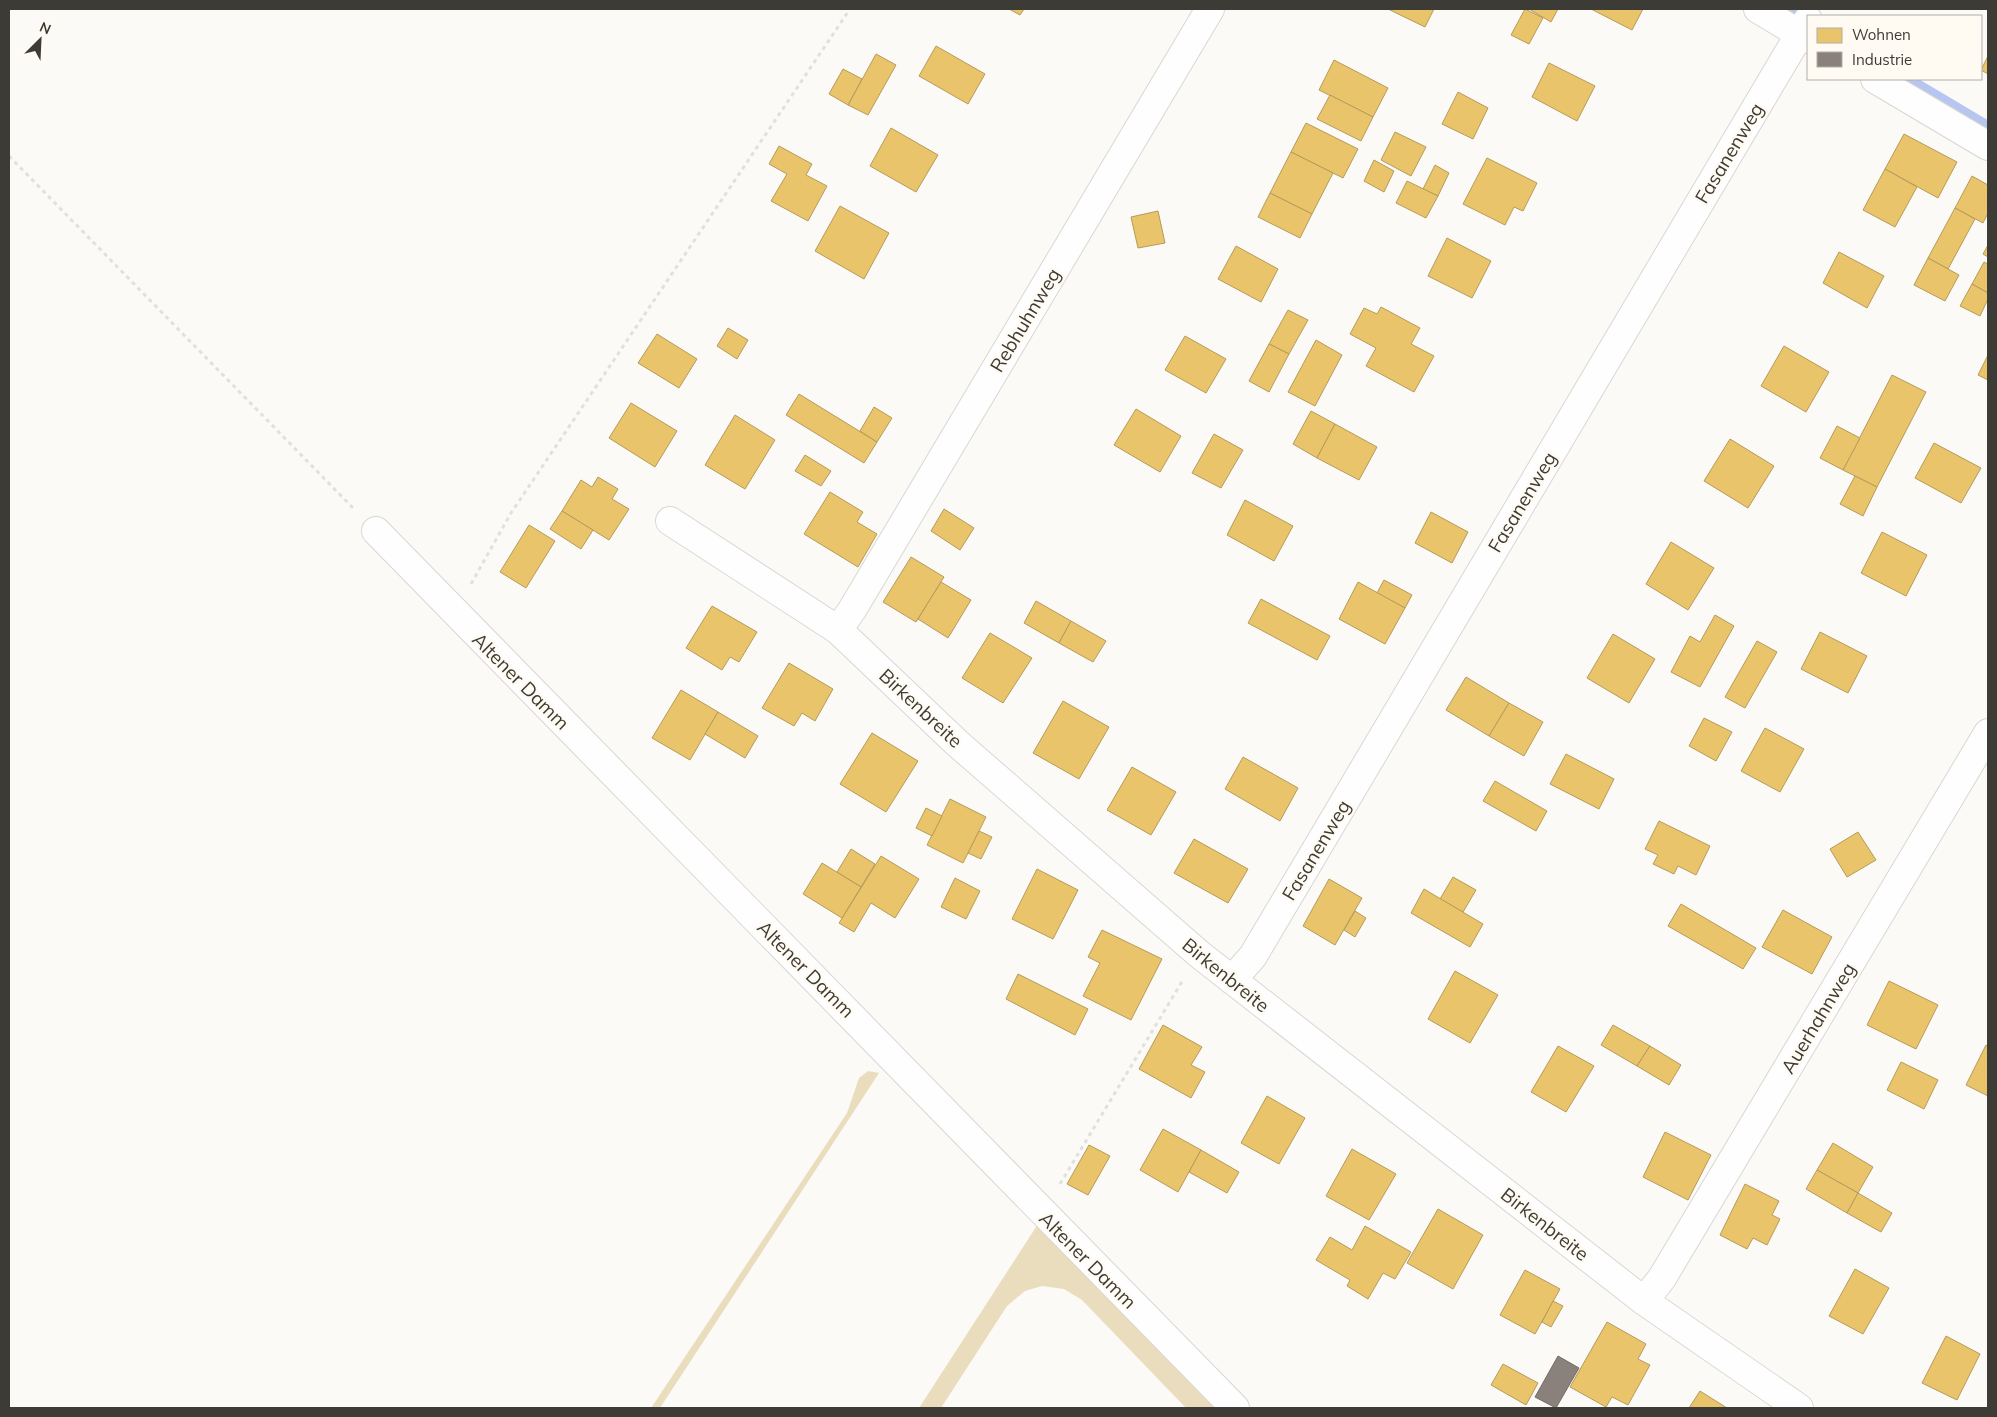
<svg xmlns="http://www.w3.org/2000/svg" width="1997" height="1417" viewBox="0 0 1997 1417" font-family="Mulish,sans-serif">
<style>
.green{fill:#eaddbe}
.homes{fill:#e9c46a;stroke:#b59b5a}
.industry{fill:#8a817c;stroke:#736c67}
.lines{fill:none;stroke-linecap:round;stroke-linejoin:round}
.stream{stroke:#b7c6f0;stroke-width:10}
.minor-casing{stroke:#d9d7d3;stroke-width:30}
.path{stroke:#e0e0de;stroke-width:3;stroke-dasharray:4 4;stroke-linecap:butt}
.minor{stroke:#fffefe;stroke-width:28}
.labels{text-anchor:middle;stroke-width:5;stroke-linejoin:round;paint-order:stroke}
.street-label{font-size:19px;fill:#3c3b36;stroke:#fffbf3}
</style>
<rect width="100%" height="100%" fill="#fcfaf6"/>
<g class="green">
<path d="M868,1071L879,1073L660,1408H651L847,1113L859,1078Z"/>
<path d="M1038,1224L1223,1408H1186L1082,1300L1064,1289L1042,1286L1025,1291L1007,1306L941,1408H919Z"/>
</g>
<g class="homes">
<path d="M1009,9H1024L1020,15Z"/>
<path d="M1388,9H1434L1425,27Z"/>
<path d="M1525,9L1543,18L1529,44L1511,35Z"/>
<path d="M1529,9H1558L1551,22Z"/>
<path d="M1591,9H1643L1632,30Z"/>
<path d="M936,46L985,74L968,104L919,76Z"/>
<path d="M876,54L896,65L868,115L848,105Z"/>
<path d="M1988,56V74L1981,70Z"/>
<path d="M1334,60L1388,88L1373,117L1319,90Z"/>
<path d="M1549,63L1595,86L1577,121L1532,97Z"/>
<path d="M843,69L862,79L848,105L829,94Z"/>
<path d="M1458,92L1488,108L1473,139L1442,124Z"/>
<path d="M1330,95L1373,117L1361,141L1317,119Z"/>
<path d="M1306,123L1358,149L1343,178L1291,152Z"/>
<path d="M891,128L938,155L916,192L870,166Z"/>
<path d="M1395,132L1426,147L1411,176L1381,160Z"/>
<path d="M1904,134L1957,162L1938,198L1885,169Z"/>
<path d="M779,146L812,164L806,175L827,186L808,221L771,201L787,174L769,164Z"/>
<path d="M1291,152L1333,173L1312,214L1270,193Z"/>
<path d="M1487,158L1537,183L1523,211L1514,207L1505,225L1463,204Z"/>
<path d="M1374,160L1394,171L1384,192L1364,181Z"/>
<path d="M1435,165L1449,173L1438,196L1423,189Z"/>
<path d="M1885,169L1917,187L1895,227L1863,210Z"/>
<path d="M1972,176L1988,185V213L1983,223L1955,208Z"/>
<path d="M1407,181L1438,196L1426,218L1396,203Z"/>
<path d="M1270,193L1312,214L1300,238L1258,217Z"/>
<path d="M840,206L889,233L864,279L815,251Z"/>
<path d="M1955,208L1975,219L1948,269L1928,258Z"/>
<path d="M1158,211L1165,243L1138,248L1131,217Z"/>
<path d="M1447,238L1491,261L1472,298L1428,276Z"/>
<path d="M1988,245V257L1983,254Z"/>
<path d="M1236,246L1278,269L1261,302L1218,279Z"/>
<path d="M1839,252L1884,276L1867,308L1823,283Z"/>
<path d="M1928,258L1959,275L1945,301L1914,285Z"/>
<path d="M1984,262L1988,264V293L1972,284Z"/>
<path d="M1972,284L1988,293V299L1980,316L1960,306Z"/>
<path d="M1381,307L1420,328L1411,344L1434,356L1414,392L1366,366L1376,348L1350,334L1364,308L1377,314Z"/>
<path d="M1288,310L1308,320L1289,354L1269,344Z"/>
<path d="M728,328L748,340L737,359L717,346Z"/>
<path d="M657,334L697,359L679,388L638,363Z"/>
<path d="M1185,336L1226,359L1206,393L1165,370Z"/>
<path d="M1316,340L1342,355L1315,406L1288,392Z"/>
<path d="M1269,344L1289,354L1269,392L1249,381Z"/>
<path d="M1784,346L1829,372L1806,412L1761,386Z"/>
<path d="M1988,355V380L1978,375Z"/>
<path d="M1892,375L1926,392L1877,487L1843,470Z"/>
<path d="M799,394L877,442L864,463L786,415Z"/>
<path d="M631,403L677,431L655,467L609,438Z"/>
<path d="M874,407L892,418L877,442L860,431Z"/>
<path d="M1136,409L1181,436L1160,472L1114,445Z"/>
<path d="M1311,411L1335,424L1317,458L1293,444Z"/>
<path d="M735,415L775,440L745,489L705,465Z"/>
<path d="M1335,424L1377,447L1359,480L1317,458Z"/>
<path d="M1837,426L1860,438L1843,470L1820,458Z"/>
<path d="M1214,434L1243,450L1221,488L1192,473Z"/>
<path d="M1730,439L1774,466L1748,508L1704,481Z"/>
<path d="M1934,443L1981,468L1961,503L1915,478Z"/>
<path d="M805,455L831,471L821,486L795,471Z"/>
<path d="M1855,476L1877,487L1863,516L1840,504Z"/>
<path d="M598,477L618,489L612,499L629,509L609,540L562,511L581,480L592,487Z"/>
<path d="M830,492L863,512L857,522L877,534L858,567L804,534Z"/>
<path d="M1245,500L1293,526L1274,561L1227,535Z"/>
<path d="M944,509L974,528L960,550L931,531Z"/>
<path d="M562,511L593,530L581,549L550,529Z"/>
<path d="M1431,512L1468,532L1452,563L1415,543Z"/>
<path d="M529,525L555,541L526,588L500,572Z"/>
<path d="M1882,532L1927,555L1906,596L1861,573Z"/>
<path d="M1671,542L1714,568L1688,610L1646,584Z"/>
<path d="M911,557L944,577L916,622L883,602Z"/>
<path d="M1384,580L1412,595L1405,608L1377,593Z"/>
<path d="M941,582L971,600L948,638L918,619Z"/>
<path d="M1358,582L1405,608L1385,644L1339,619Z"/>
<path d="M1261,599L1330,636L1317,660L1248,623Z"/>
<path d="M1036,601L1071,621L1059,643L1024,623Z"/>
<path d="M712,606L757,632L739,662L730,657L722,670L686,648Z"/>
<path d="M1715,615L1734,626L1700,687L1671,672L1690,636L1700,642Z"/>
<path d="M1071,621L1106,641L1093,662L1059,643Z"/>
<path d="M1820,632L1867,656L1848,693L1801,669Z"/>
<path d="M990,633L1032,658L1003,703L962,678Z"/>
<path d="M1613,634L1655,659L1629,703L1587,678Z"/>
<path d="M1757,641L1777,652L1745,708L1725,697Z"/>
<path d="M789,663L833,689L815,721L802,713L794,726L762,708Z"/>
<path d="M1466,677L1509,703L1489,736L1446,710Z"/>
<path d="M681,690L718,712L690,760L652,738Z"/>
<path d="M1063,701L1109,727L1079,779L1033,753Z"/>
<path d="M1509,703L1543,722L1524,756L1489,736Z"/>
<path d="M718,712L758,736L745,758L705,734Z"/>
<path d="M1704,718L1732,732L1716,761L1689,746Z"/>
<path d="M1765,728L1804,749L1780,792L1741,771Z"/>
<path d="M872,733L918,761L886,812L840,784Z"/>
<path d="M1566,754L1614,779L1599,809L1550,784Z"/>
<path d="M1243,757L1298,788L1280,821L1225,789Z"/>
<path d="M1132,767L1176,792L1151,835L1107,810Z"/>
<path d="M1495,781L1547,811L1536,831L1483,801Z"/>
<path d="M950,799L986,817L963,863L927,845Z"/>
<path d="M926,808L942,816L932,836L916,828Z"/>
<path d="M1659,821L1710,846L1696,875L1678,866L1674,874L1653,864L1658,855L1645,849Z"/>
<path d="M979,831L992,837L981,859L968,853Z"/>
<path d="M1858,832L1876,860L1847,877L1830,849Z"/>
<path d="M1194,839L1248,869L1228,903L1174,873Z"/>
<path d="M851,849L875,864L861,887L837,872Z"/>
<path d="M881,856L919,879L895,918L871,903L854,932L839,923Z"/>
<path d="M822,863L861,887L842,918L803,894Z"/>
<path d="M1037,869L1078,890L1053,939L1012,919Z"/>
<path d="M1453,877L1476,890L1463,912L1440,899Z"/>
<path d="M955,878L980,891L966,919L941,907Z"/>
<path d="M1329,879L1362,898L1335,945L1303,926Z"/>
<path d="M1424,889L1483,924L1470,947L1411,913Z"/>
<path d="M1681,904L1756,948L1743,969L1668,926Z"/>
<path d="M1783,910L1832,937L1812,974L1762,947Z"/>
<path d="M1355,911L1366,918L1355,937L1344,930Z"/>
<path d="M1102,930L1162,959L1131,1020L1083,996L1100,963L1088,957Z"/>
<path d="M1455,971L1498,995L1470,1043L1428,1019Z"/>
<path d="M1018,974L1088,1009L1075,1035L1006,999Z"/>
<path d="M1889,981L1938,1005L1916,1049L1867,1025Z"/>
<path d="M1163,1025L1202,1047L1191,1065L1205,1072L1191,1098L1139,1069Z"/>
<path d="M1613,1025L1650,1046L1637,1066L1601,1045Z"/>
<path d="M1986,1045L1988,1046V1096L1966,1085Z"/>
<path d="M1558,1046L1594,1066L1566,1112L1531,1092Z"/>
<path d="M1650,1046L1681,1065L1669,1085L1637,1066Z"/>
<path d="M1901,1062L1938,1080L1924,1109L1887,1090Z"/>
<path d="M1267,1096L1305,1118L1279,1164L1241,1143Z"/>
<path d="M1163,1129L1201,1150L1178,1192L1140,1170Z"/>
<path d="M1665,1132L1711,1155L1688,1200L1643,1177Z"/>
<path d="M1833,1143L1873,1167L1858,1193L1817,1170Z"/>
<path d="M1089,1145L1110,1156L1088,1195L1067,1184Z"/>
<path d="M1352,1149L1396,1174L1369,1220L1326,1196Z"/>
<path d="M1201,1150L1239,1172L1227,1193L1189,1172Z"/>
<path d="M1817,1170L1858,1193L1847,1213L1806,1189Z"/>
<path d="M1745,1184L1779,1201L1772,1215L1780,1219L1767,1245L1753,1238L1747,1249L1720,1235Z"/>
<path d="M1858,1193L1892,1213L1881,1232L1847,1213Z"/>
<path d="M1438,1209L1483,1235L1453,1289L1407,1263Z"/>
<path d="M1365,1226L1411,1252L1395,1279L1383,1273L1368,1299L1347,1286L1350,1280L1316,1260L1330,1237L1352,1250Z"/>
<path d="M1855,1269L1889,1288L1863,1334L1829,1316Z"/>
<path d="M1525,1270L1560,1289L1535,1334L1500,1315Z"/>
<path d="M1553,1301L1563,1306L1551,1327L1542,1322Z"/>
<path d="M1607,1322L1646,1344L1638,1359L1650,1365L1628,1405L1612,1397L1606,1407L1570,1387Z"/>
<path d="M1946,1336L1980,1354L1957,1400L1922,1383Z"/>
<path d="M1503,1364L1538,1383L1526,1405L1491,1385Z"/>
<path d="M1700,1391L1727,1408H1689Z"/>
</g>
<path class="industry" d="M1558,1356L1579,1368L1556,1408L1535,1397Z"/>
<g class="lines">
<g class="stream">
<path d="M1792,9L1807,18"/>
<path d="M1909,79L1988,126"/>
</g>
<g class="minor-casing">
<g id="minor">
<path d="M1758,9L1808,39"/>
<path d="M1875,79L1988,146"/>
<path d="M670,521L838,630L957,743L1199,954L1644,1301L1799,1408"/>
<path d="M376,531L1235,1408"/>
<path d="M838,630L852,610L1210,9"/>
<path d="M1232,980L1253,956L1808,20"/>
<path d="M1644,1301L1662,1278L1988,733"/>
</g>
</g>
<g class="path">
<path d="M9,156L354,509"/>
<path d="M471,584L511,513L850,9"/>
<path d="M1060,1184L1183,980"/>
</g>
<use href="#minor" class="minor"/>
</g>
<g class="labels">
<g class="street-label">
<text transform="translate(1729 153) rotate(-59)" y="7">Fasanenweg</text>
<text transform="translate(1025 320) rotate(-59)" y="7">Rebhuhnweg</text>
<text transform="translate(1522 502) rotate(-59)" y="7">Fasanenweg</text>
<text transform="translate(521 681) rotate(45)" y="7">Altener Damm</text>
<text transform="translate(921 708) rotate(43)" y="7">Birkenbreite</text>
<text transform="translate(1316 850) rotate(-59)" y="7">Fasanenweg</text>
<text transform="translate(806 969) rotate(45)" y="7">Altener Damm</text>
<text transform="translate(1226 975) rotate(39)" y="7">Birkenbreite</text>
<text transform="translate(1818 1018) rotate(-59)" y="7">Auerhahnweg</text>
<text transform="translate(1545 1224) rotate(38)" y="7">Birkenbreite</text>
<text transform="translate(1088 1260) rotate(45)" y="7">Altener Damm</text>
</g>
</g>
<rect width="1997" height="1417" fill="none" stroke="#3c3b36" stroke-width="20"/>
<rect x="1807" y="15" width="175" height="65" fill="#fffbf3" stroke="#b1aea7"/>
<rect x="1817" y="28" width="25" height="15" fill="#e9c46a" stroke="#b1aea7"/>
<text x="1852" y="40" font-size="15" fill="#3c3b36">Wohnen</text>
<rect x="1817" y="52" width="25" height="15" fill="#8a817c" stroke="#b1aea7"/>
<text x="1852" y="65" font-size="15" fill="#3c3b36">Industrie</text>
<g transform="translate(40 40) rotate(24)" stroke="#fffbf3" stroke-width="4" paint-order="stroke">
<path d="M0-4L9 19L0 12L-9 19Z" fill="#3c3b36"/>
<text y="-8" font-size="14" font-weight="bold" text-anchor="middle" fill="#3c3b36">N</text>
</g>
</svg>
